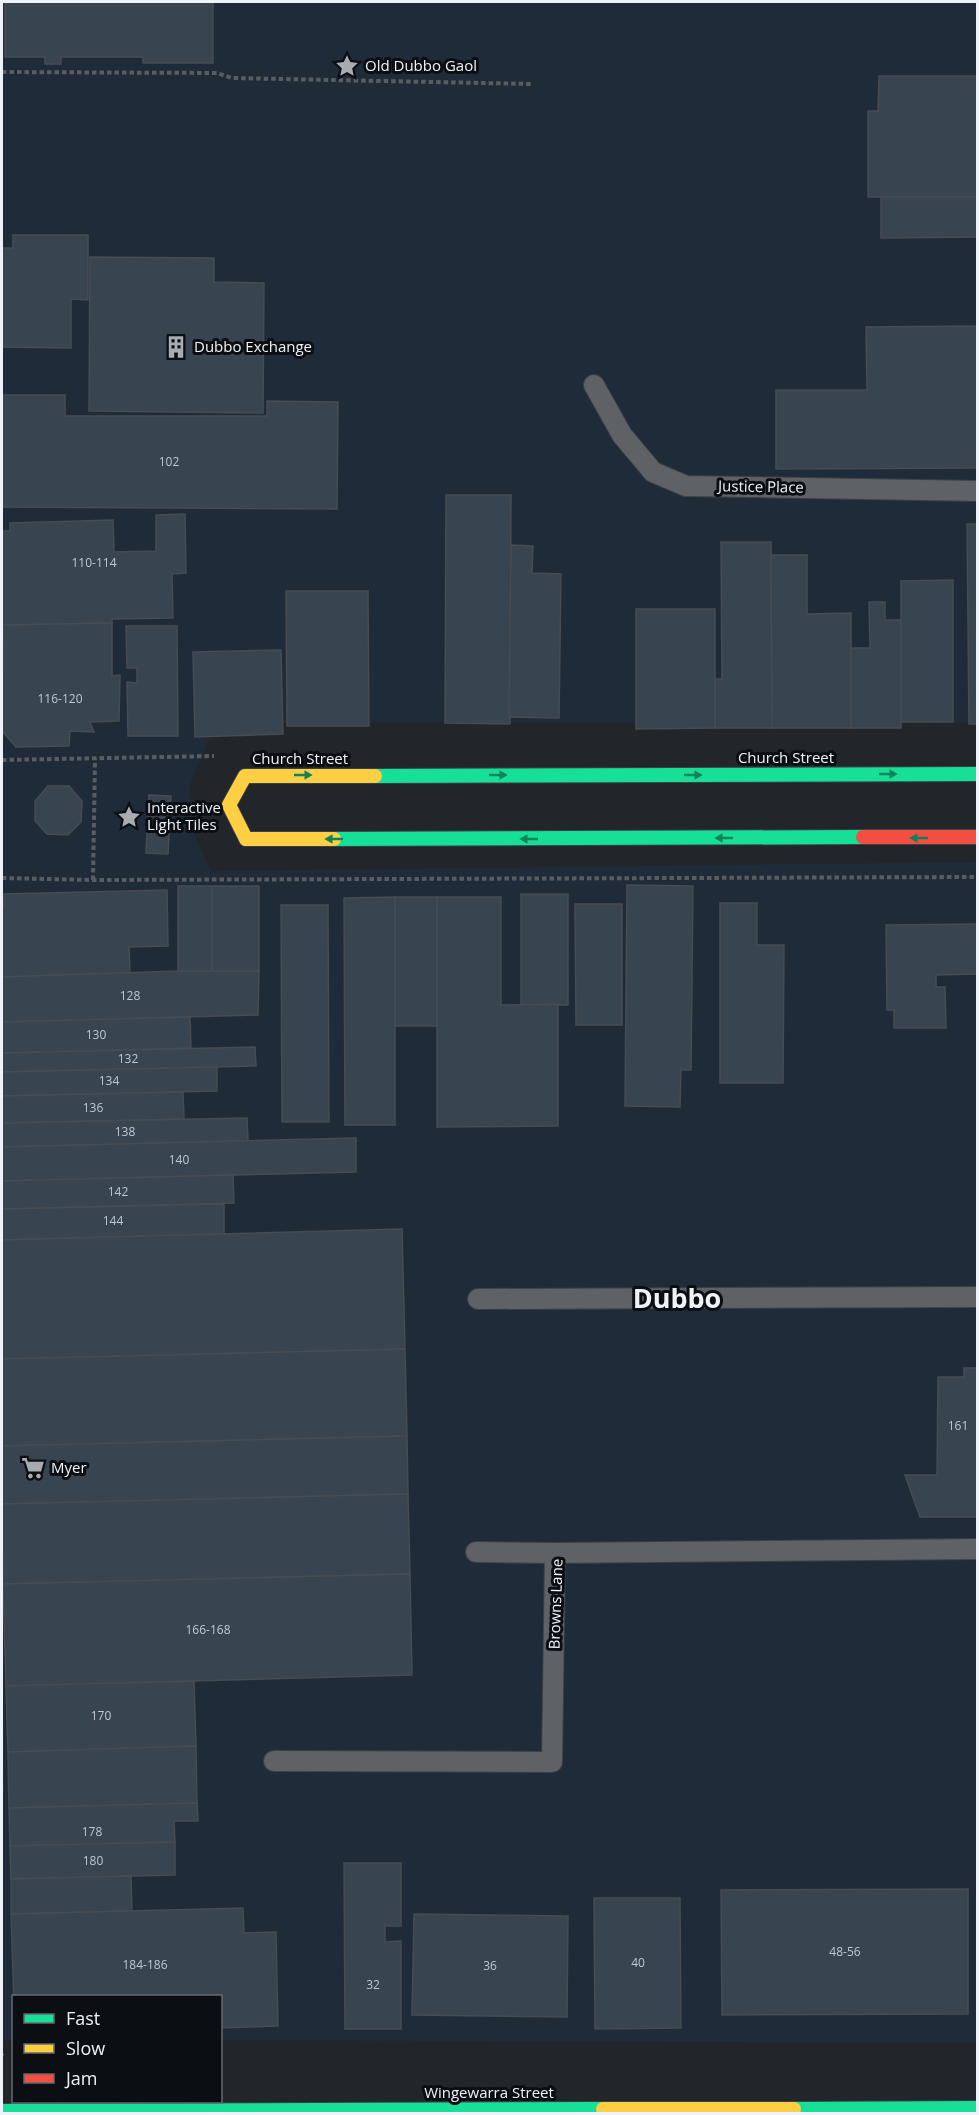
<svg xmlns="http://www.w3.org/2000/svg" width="979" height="2115" viewBox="0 0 979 2115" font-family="'Open Sans',sans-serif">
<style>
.built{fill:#202b39}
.building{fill:#38444f;stroke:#484b50;stroke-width:1.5}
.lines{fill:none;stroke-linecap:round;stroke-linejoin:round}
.lane-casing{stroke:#3d4045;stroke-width:22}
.fast-casing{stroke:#3d4045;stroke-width:16}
.slow-casing{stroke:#3d4045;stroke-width:16}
.jam-casing{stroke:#3d4045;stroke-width:16}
.path{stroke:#595d61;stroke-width:4;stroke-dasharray:4.5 3;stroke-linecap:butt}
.lane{stroke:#5e6165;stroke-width:20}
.fast{stroke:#16e098;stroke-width:14}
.slow{stroke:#ffcf43;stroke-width:14}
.jam{stroke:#f24e42;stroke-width:14}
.oneway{fill:#11825c}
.labels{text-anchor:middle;stroke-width:6;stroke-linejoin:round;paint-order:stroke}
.number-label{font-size:12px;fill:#c0c7cf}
.poi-label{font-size:15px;fill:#eef3fa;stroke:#0b0e13;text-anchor:start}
.street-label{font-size:15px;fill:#eef3fa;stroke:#0b0e13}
.town-label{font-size:27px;font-weight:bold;fill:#eef3fa;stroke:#0b0e13}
</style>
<rect width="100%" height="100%" fill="#22262b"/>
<path class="built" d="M2,2H977V723L216,722L190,784L191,828L211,871L977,862V2043L221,2040L220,1996H14L13,2040H2Z"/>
<g class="building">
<path d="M5,2H213V63H143V57H61V64H45V57H5Z"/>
<path d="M879,76H978V197H868V111H878Z"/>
<path d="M881,197H978V237L881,238Z"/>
<path d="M13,235H88V300L71,299V348L2,347V248H13Z"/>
<path d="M90,257L214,258V282L264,283L263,413L89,411Z"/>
<path d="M978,326V468L776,469V390H867L866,327Z"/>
<path d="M2,395H65V416H267V401L338,402L337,509L2,507Z"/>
<path d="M446,495H511L510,724L445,723Z"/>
<path d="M185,514L186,573L172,574L173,618L112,619V623L2,625V531H10V523L113,520L114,552L156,551V515Z"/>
<path d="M967,524H978V724H969Z"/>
<path d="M721,542H771L772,728H715V679H722Z"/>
<path d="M511,545L533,546L532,573L561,574L559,718L509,717Z"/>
<path d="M771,555H807V614L851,613V728H772Z"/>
<path d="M953,580V722H901V581Z"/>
<path d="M286,591H368L369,726H287Z"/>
<path d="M869,602H885V620H901V728H851V648H870Z"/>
<path d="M636,609H715V728L636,729Z"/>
<path d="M112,623V676L120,675L119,721L90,722L94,732L70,731L69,746L16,747L2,731L3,625Z"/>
<path d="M126,626H177L178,736H128L127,682L137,683V668H127Z"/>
<path d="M281,650L283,734L195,737L193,652Z"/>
<path d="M48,786H69L82,801L81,822L68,835L47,834L35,821V801Z"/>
<path d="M149,795L171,796L168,854L146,853Z"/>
<path d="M627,885L693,886L691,1070H681L680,1107L625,1106Z"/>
<rect x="178" y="886" width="34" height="85"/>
<rect x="212" y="886" width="47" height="85"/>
<path d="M167,890L168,946L129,947L130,973L2,977V906H4V894Z"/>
<rect x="521" y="894" width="47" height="111"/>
<rect x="395" y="897" width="42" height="129"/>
<path d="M395,897V1125H345L344,898Z"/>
<path d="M437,897H501V1005L558,1004V1126L437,1127Z"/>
<path d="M720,903H757V945H784L783,1083H720Z"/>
<path d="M575,904H622V1025H576Z"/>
<path d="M281,905H328L329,1122H282Z"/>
<path d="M978,924V974L936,975V987H945L946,1028H894V1010H887L886,925Z"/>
<path d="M178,971H259L258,1015L2,1022V977Z"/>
<path d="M190,1017L191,1048L2,1053V1022Z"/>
<path d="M255,1047L256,1066L2,1072V1053Z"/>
<path d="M217,1067V1091L2,1096V1072Z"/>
<path d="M183,1092L184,1119L2,1123V1096Z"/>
<path d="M247,1118L248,1141L2,1147V1123Z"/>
<path d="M356,1138V1172L2,1181V1147Z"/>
<path d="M233,1175L234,1203L2,1209V1181Z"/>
<path d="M224,1204V1234L2,1240V1209Z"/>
<path d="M402,1229L405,1349L2,1359V1240Z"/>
<path d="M405,1349L407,1436L2,1446V1359Z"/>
<path d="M964,1368H978V1517H920L905,1475H937L938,1377H964Z"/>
<path d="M407,1436L408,1494L2,1504V1446Z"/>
<path d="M408,1494L410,1574L3,1584L2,1504Z"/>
<path d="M410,1574L412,1675L6,1686L3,1584Z"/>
<path d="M194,1681L196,1746L8,1752L6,1686Z"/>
<path d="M196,1746L197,1803L9,1808L8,1752Z"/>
<path d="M197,1803L198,1821H174L175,1842L10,1846L9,1808Z"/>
<path d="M175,1842V1875L11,1879L10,1846Z"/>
<path d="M344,1863H401V1926H385V1942L401,1941V2029H345Z"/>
<path d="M131,1876L132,1911L11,1914V1879Z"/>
<path d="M968,1889V2014L722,2015L721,1890Z"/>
<path d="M594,1898H680L681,2028L595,2029Z"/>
<path d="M243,1908L244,1933L276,1932L278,2026L220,2028V1996H14V2003L11,1914Z"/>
<path d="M414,1914L568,1916L567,2017L412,2015Z"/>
</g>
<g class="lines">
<g class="lane-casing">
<g id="lane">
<path d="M594,385L622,435L653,472L686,486L978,491"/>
<path d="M478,1299L978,1297"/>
<path d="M476,1552L555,1553"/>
<path d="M274,1761L552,1762L555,1553L978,1549"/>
</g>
</g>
<g class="fast-casing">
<g id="fast">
<path d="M375,776L978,774"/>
<path d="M334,839L863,837"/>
<path d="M794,2109L978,2108"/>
<path d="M2,2111L603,2109"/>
</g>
</g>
<g class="slow-casing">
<g id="slow">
<path d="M334,839H246L229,805L245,776H375"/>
<path d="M603,2109H794"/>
</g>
</g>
<g class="jam-casing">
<path id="jam" d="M863,837H978"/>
</g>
<g class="path">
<path d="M2,72L217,73L232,78L532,84"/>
<path d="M2,760L214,756"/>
<path d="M2,878L93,880L978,877"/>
<path d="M93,880L95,759"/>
<path d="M2,2055L3,2056"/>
</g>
<use href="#lane" class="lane"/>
<use href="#fast" class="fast"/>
<use href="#slow" class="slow"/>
<use href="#jam" class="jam"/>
</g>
<defs><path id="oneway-solid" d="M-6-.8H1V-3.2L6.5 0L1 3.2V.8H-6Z" transform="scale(1.5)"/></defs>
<g class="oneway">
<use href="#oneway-solid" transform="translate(888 774)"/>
<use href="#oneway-solid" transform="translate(303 775)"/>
<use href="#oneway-solid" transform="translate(498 775)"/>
<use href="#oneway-solid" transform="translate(693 775)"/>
<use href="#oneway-solid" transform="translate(724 838) rotate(180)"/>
<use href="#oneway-solid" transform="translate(919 838) rotate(180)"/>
<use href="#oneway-solid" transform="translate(334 839) rotate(180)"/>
<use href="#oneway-solid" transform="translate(529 839) rotate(180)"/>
</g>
<defs>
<g id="sight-bare" transform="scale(1.8)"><path d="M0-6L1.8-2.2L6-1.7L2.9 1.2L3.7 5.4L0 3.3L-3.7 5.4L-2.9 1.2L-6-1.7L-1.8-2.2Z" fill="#a7abb2" stroke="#0b0e13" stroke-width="2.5" paint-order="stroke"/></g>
<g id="building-bare" transform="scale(1.8)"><path d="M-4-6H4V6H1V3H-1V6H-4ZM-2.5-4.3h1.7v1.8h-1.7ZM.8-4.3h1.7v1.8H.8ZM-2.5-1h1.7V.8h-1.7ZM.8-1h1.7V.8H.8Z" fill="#a7abb2" stroke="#0b0e13" stroke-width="2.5" paint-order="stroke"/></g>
<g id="supermarket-bare" transform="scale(1.8)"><path d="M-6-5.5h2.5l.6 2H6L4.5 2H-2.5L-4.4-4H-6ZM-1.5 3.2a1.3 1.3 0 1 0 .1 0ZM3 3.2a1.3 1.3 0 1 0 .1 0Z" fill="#a7abb2" stroke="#0b0e13" stroke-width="2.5" paint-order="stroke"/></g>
</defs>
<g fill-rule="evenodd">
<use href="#sight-bare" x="347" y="66"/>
<use href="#building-bare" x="176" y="347"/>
<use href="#sight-bare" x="129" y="817"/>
<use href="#supermarket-bare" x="33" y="1468"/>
</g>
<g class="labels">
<g class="number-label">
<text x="169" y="466">102</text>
<text x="94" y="567">110-114</text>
<text x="60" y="703">116-120</text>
<text x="130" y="1000">128</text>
<text x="96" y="1039">130</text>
<text x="128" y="1063">132</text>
<text x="109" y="1085">134</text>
<text x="93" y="1112">136</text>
<text x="125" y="1136">138</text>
<text x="179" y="1164">140</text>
<text x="118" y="1196">142</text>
<text x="113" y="1225">144</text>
<text x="958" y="1430">161</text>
<text x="208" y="1634">166-168</text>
<text x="101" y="1720">170</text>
<text x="92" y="1836">178</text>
<text x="93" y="1865">180</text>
<text x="845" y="1956">48-56</text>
<text x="638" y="1967">40</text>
<text x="145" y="1969">184-186</text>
<text x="490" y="1970">36</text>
<text x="373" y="1989">32</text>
</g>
<g class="poi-label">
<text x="365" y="71">Old Dubbo Gaol</text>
<text x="194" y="352">Dubbo Exchange</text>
<text x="147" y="813">Interactive<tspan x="147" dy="17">Light Tiles</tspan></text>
<text x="51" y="1473">Myer</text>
</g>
<g class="street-label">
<text transform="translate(761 487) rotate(1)" y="5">Justice Place</text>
<text x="786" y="763">Church Street</text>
<text x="300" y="764">Church Street</text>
<text transform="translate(556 1604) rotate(-88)" y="5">Browns Lane</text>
<text x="489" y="2098">Wingewarra Street</text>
</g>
<g class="town-label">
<text x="677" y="1308">Dubbo</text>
</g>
</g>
<rect width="979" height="2115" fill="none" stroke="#eef3fa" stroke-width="6"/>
<rect x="12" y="1995" width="210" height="108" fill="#0b0e13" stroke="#666a6f" stroke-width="1.5"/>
<rect x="24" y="2014" width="30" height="9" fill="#16e098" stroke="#666a6f" stroke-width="1.5"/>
<text x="66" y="2025" font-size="18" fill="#eef3fa">Fast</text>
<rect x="24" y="2044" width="30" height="9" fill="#ffcf43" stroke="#666a6f" stroke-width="1.5"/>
<text x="66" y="2055" font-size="18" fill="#eef3fa">Slow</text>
<rect x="24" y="2074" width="30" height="9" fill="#f24e42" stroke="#666a6f" stroke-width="1.5"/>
<text x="66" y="2085" font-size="18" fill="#eef3fa">Jam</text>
</svg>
